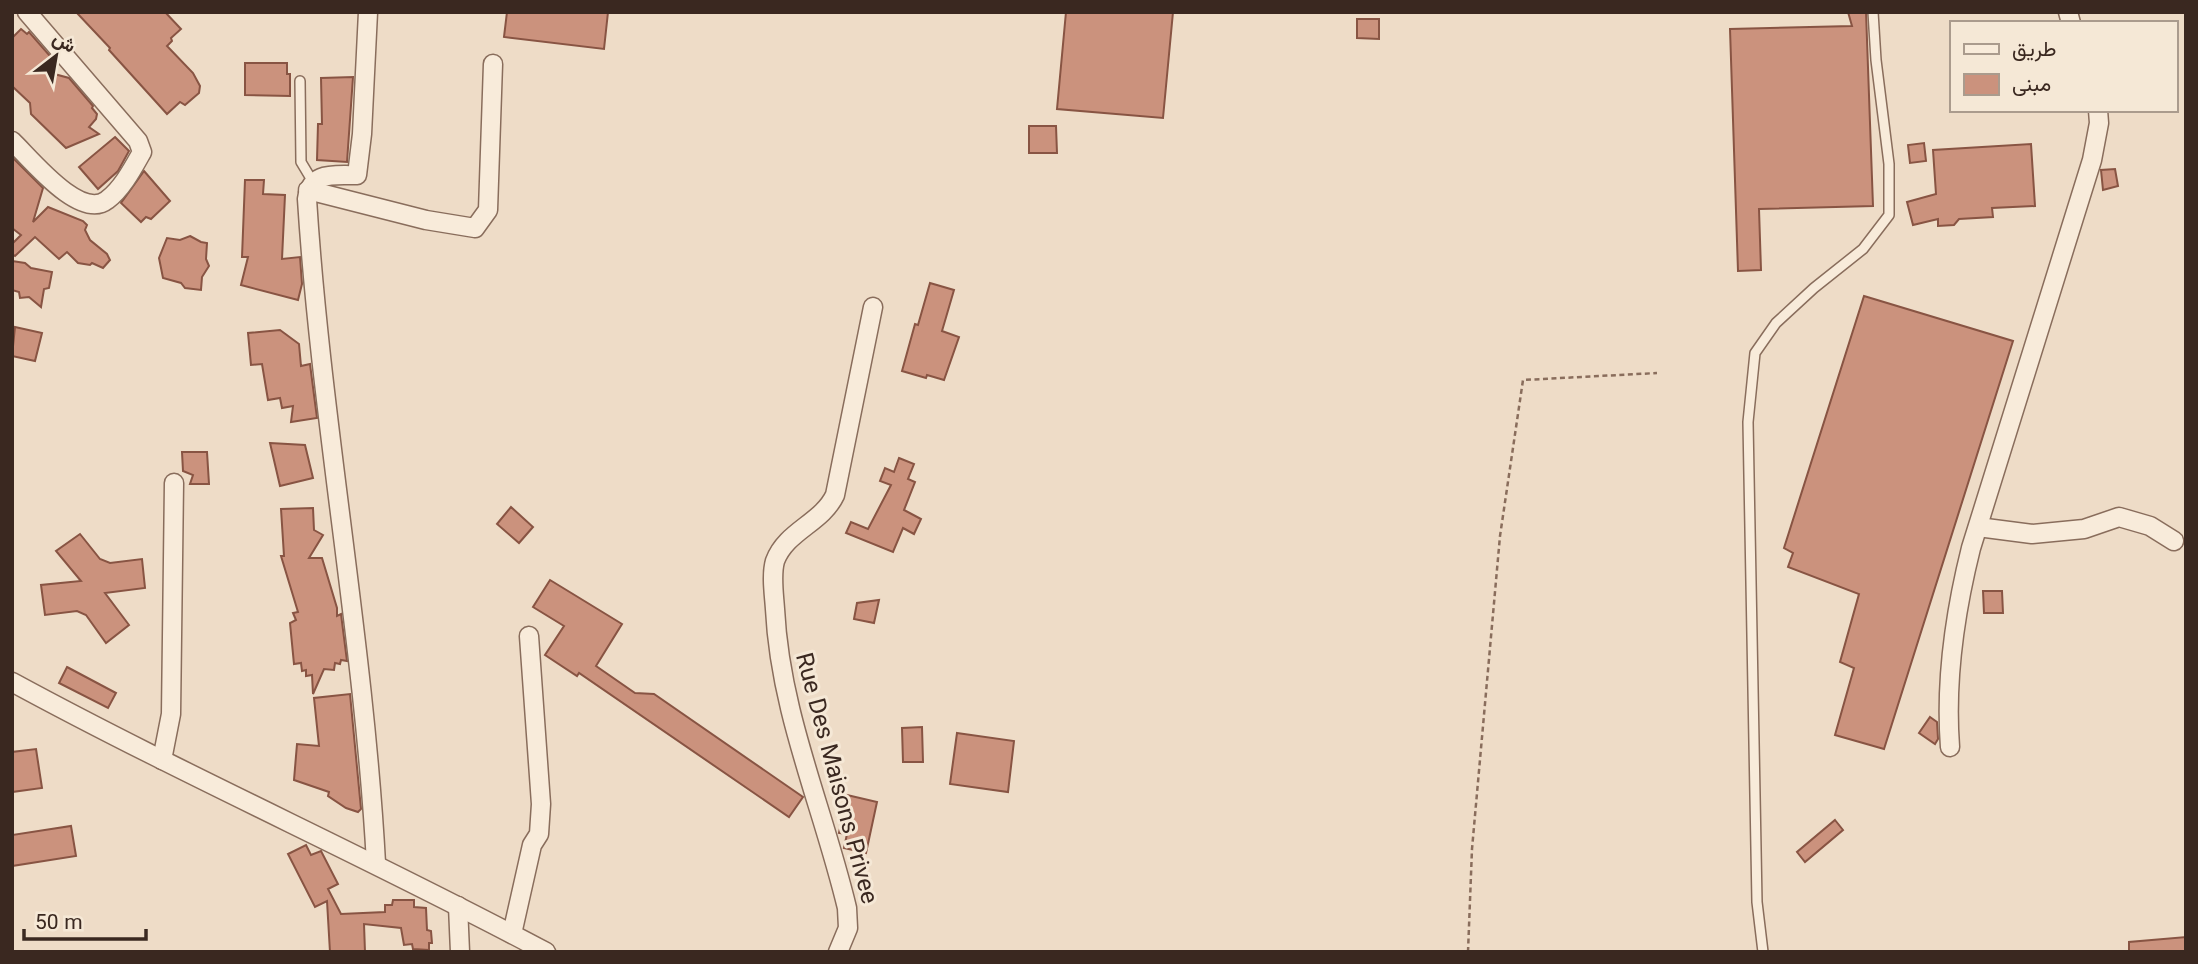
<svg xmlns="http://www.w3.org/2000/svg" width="2198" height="964" viewBox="0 0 2198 964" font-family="Georgia,Vazirmatn,serif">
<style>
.building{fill:#cb927d;stroke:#885443;stroke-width:2}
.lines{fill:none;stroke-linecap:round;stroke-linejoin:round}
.service-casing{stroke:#896d5c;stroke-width:12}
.minor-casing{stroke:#896d5c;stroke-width:21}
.path{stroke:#896d5c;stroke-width:2.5;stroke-dasharray:5 3.5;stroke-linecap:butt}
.service{stroke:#f8ebda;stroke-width:9}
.minor{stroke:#f8ebda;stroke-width:18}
.labels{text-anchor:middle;stroke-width:6;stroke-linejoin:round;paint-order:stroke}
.street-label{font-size:24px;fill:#3a2820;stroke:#f5e8d6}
</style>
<rect width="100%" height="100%" fill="#eedcc7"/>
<g class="building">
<path d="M76,12H165L181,29L171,38L172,41L167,46L193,73L200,86L199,93L185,105L180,102L167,114L109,50L110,48Z"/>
<path d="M507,12H608L604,49L504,37Z"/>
<path d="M1066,12H1173L1163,118L1057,109Z"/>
<path d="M1848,12H1866L1873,206L1759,209L1761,270L1738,271L1730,29L1852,26Z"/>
<path d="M1357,19H1379V39L1357,38Z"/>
<path d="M21,29L27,34L29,32L50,56L52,62L47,72L69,78L93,106L92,108L97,114L96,119L89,127L99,134L66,148L31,114L30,103L12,86V38Z"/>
<path d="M245,63H287V74H290V96L245,95Z"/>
<path d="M353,77L347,162L317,160L318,124H322L321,78Z"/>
<path d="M1029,126H1056L1057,153H1029Z"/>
<path d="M115,137L129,151L118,171L98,189L79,167Z"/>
<path d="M1924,143L1926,161L1910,163L1908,145Z"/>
<path d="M2031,144L2035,206L1992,208L1993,217L1959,219L1954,225L1938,226V219L1913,225L1907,202L1936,194L1933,150Z"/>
<path d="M12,157L43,188L33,222L48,207L83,221L87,225L85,230L90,240L107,254L110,260L103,268L92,263L90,265L78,263L67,252L59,259L35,237L15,256L12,254V244L21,235L12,228Z"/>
<path d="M2115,169L2118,186L2103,190L2101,170Z"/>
<path d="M144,171L170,201L151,219L146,217L141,222L121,203Z"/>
<path d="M245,180H264L263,194L285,195L282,259L300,257L302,284L298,300L241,285L248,257H242Z"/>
<path d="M190,236L201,242L207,243L206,259L209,266L202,277L201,290L185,288L181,283L163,278L159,258L167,238L180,240Z"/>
<path d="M12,261L25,263L31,268L52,272L49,288L44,289L41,307L29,297L20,298L19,292L12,290Z"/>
<path d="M930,283L954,290L942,331L959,337L944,380L927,375L926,378L902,371L915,324L918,325Z"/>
<path d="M1864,296L2013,341L1884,749L1835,735L1854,668L1840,662L1859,594L1788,567L1793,553L1784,548Z"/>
<path d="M15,327L42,333L35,361L12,356Z"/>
<path d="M280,330L299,344L301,366L310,364L317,418L291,422L293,406L282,408L280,398L268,400L262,364L251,365L248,333Z"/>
<path d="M270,443L305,445L313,478L280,486Z"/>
<path d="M182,452H207L209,484H190L193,475L183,471Z"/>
<path d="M899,458L914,464L908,479L915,482L904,510L921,519L914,534L903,528L893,552L846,533L851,522L868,529L891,485L880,481L885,468L894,472Z"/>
<path d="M511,507L533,527L519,543L497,524Z"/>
<path d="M313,508L314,530L323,535L309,558H322L337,608V616L341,614L347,661L341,660L340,664L335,663L334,670L324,669L313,694L312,675L306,676V670L302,671L301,663L294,664L290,623L296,620L293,613L298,612L281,556H284L281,509Z"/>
<path d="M80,534L100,559L110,563L142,559L145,588L105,593L129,625L106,643L86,615L77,611L45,615L41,585L81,581L56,551Z"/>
<path d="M550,580L622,624L596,666L635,693L654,694L803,797L789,817L579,673L577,676L545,655L564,626L533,607Z"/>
<path d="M1983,591H2002L2003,613H1984Z"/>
<path d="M879,600L874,623L854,619L857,603Z"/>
<path d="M67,667L116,693L108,708L59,683Z"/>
<path d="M350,694L361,809L358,812L346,808L328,796L329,792L294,780L297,744L319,746L314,698Z"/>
<path d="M1930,717L1937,722L1938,739L1935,744L1919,733Z"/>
<path d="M922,727L923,762H903L902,728Z"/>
<path d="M957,733L1014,741L1008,792L950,784Z"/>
<path d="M36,749L42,788L12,792V752Z"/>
<path d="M847,795L877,802L866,853L844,848L847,834L839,833Z"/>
<path d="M1835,820L1843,830L1805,862L1797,852Z"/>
<path d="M71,826L76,856L12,866V835Z"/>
<path d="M306,845L311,855L321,851L338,884L328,889L341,914L385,912V905H392L393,900H414V907L426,908L427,930L431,931L432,943H429V950L413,949L412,944L404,945L401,928L364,924L365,952H330L327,901L315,907L288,854Z"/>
<path d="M2186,937V952H2129V942Z"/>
</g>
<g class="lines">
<g class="service-casing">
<g id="service">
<path d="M300,81L301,162L313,182"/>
<path d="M1763,952L1757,902L1748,422L1755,353L1776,323L1814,288L1863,249L1889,215V164L1876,60L1873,12"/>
</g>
</g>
<g class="minor-casing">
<g id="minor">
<path d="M368,12L362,134L357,175C335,176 311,170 307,199C321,421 364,641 376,863"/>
<path d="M2068,12L2071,23"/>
<path d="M12,141C30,158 80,221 107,200C122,189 133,168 142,152L138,141L27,12"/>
<path d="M308,190L426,220L475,228L488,210L493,64"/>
<path d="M1978,527L2032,534L2084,529L2119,517L2150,526L2174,541"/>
<path d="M12,682C187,777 370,858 546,952"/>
<path d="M1950,747C1945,681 1955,612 1971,548L2092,160L2099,123L2098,110"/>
<path d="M162,760L171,714L174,483"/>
<path d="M458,906L460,952"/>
<path d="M512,934L532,845L539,834L541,804L529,636"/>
<path d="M838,952L848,928L847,908C823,807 780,713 775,609C774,594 771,575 775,561C786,531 822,523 835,495L873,307"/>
</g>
</g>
<path class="path" d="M1468,952L1472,849L1500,536L1523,380L1657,373"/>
<use href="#service" class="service"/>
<use href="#minor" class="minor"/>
</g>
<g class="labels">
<g class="street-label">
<text transform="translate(837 778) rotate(75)" y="8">Rue Des Maisons Privee</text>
</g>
</g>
<rect width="2198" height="964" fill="none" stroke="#3a2820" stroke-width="28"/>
<rect x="1950" y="21" width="228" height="91" fill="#f5e8d6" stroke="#aa9b8d" stroke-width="2"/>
<rect x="1964" y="44" width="35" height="10" fill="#f8ebda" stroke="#aa9b8d" stroke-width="2"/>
<text x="2012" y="56" font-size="21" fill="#3a2820">طريق</text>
<rect x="1964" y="74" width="35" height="21" fill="#cb927d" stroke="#aa9b8d" stroke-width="2"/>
<text x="2012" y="91" font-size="21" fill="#3a2820">مبنى</text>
<g transform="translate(56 56) rotate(31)" stroke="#f5e8d6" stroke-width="5" paint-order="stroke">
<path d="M0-5L12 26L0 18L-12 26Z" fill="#3a2820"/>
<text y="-10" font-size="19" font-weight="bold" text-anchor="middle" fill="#3a2820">ش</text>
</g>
<path d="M24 929v10h122v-10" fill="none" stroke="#3a2820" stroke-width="3.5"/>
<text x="35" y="929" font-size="21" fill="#3a2820" stroke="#f5e8d6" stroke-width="5" paint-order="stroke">50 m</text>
</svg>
